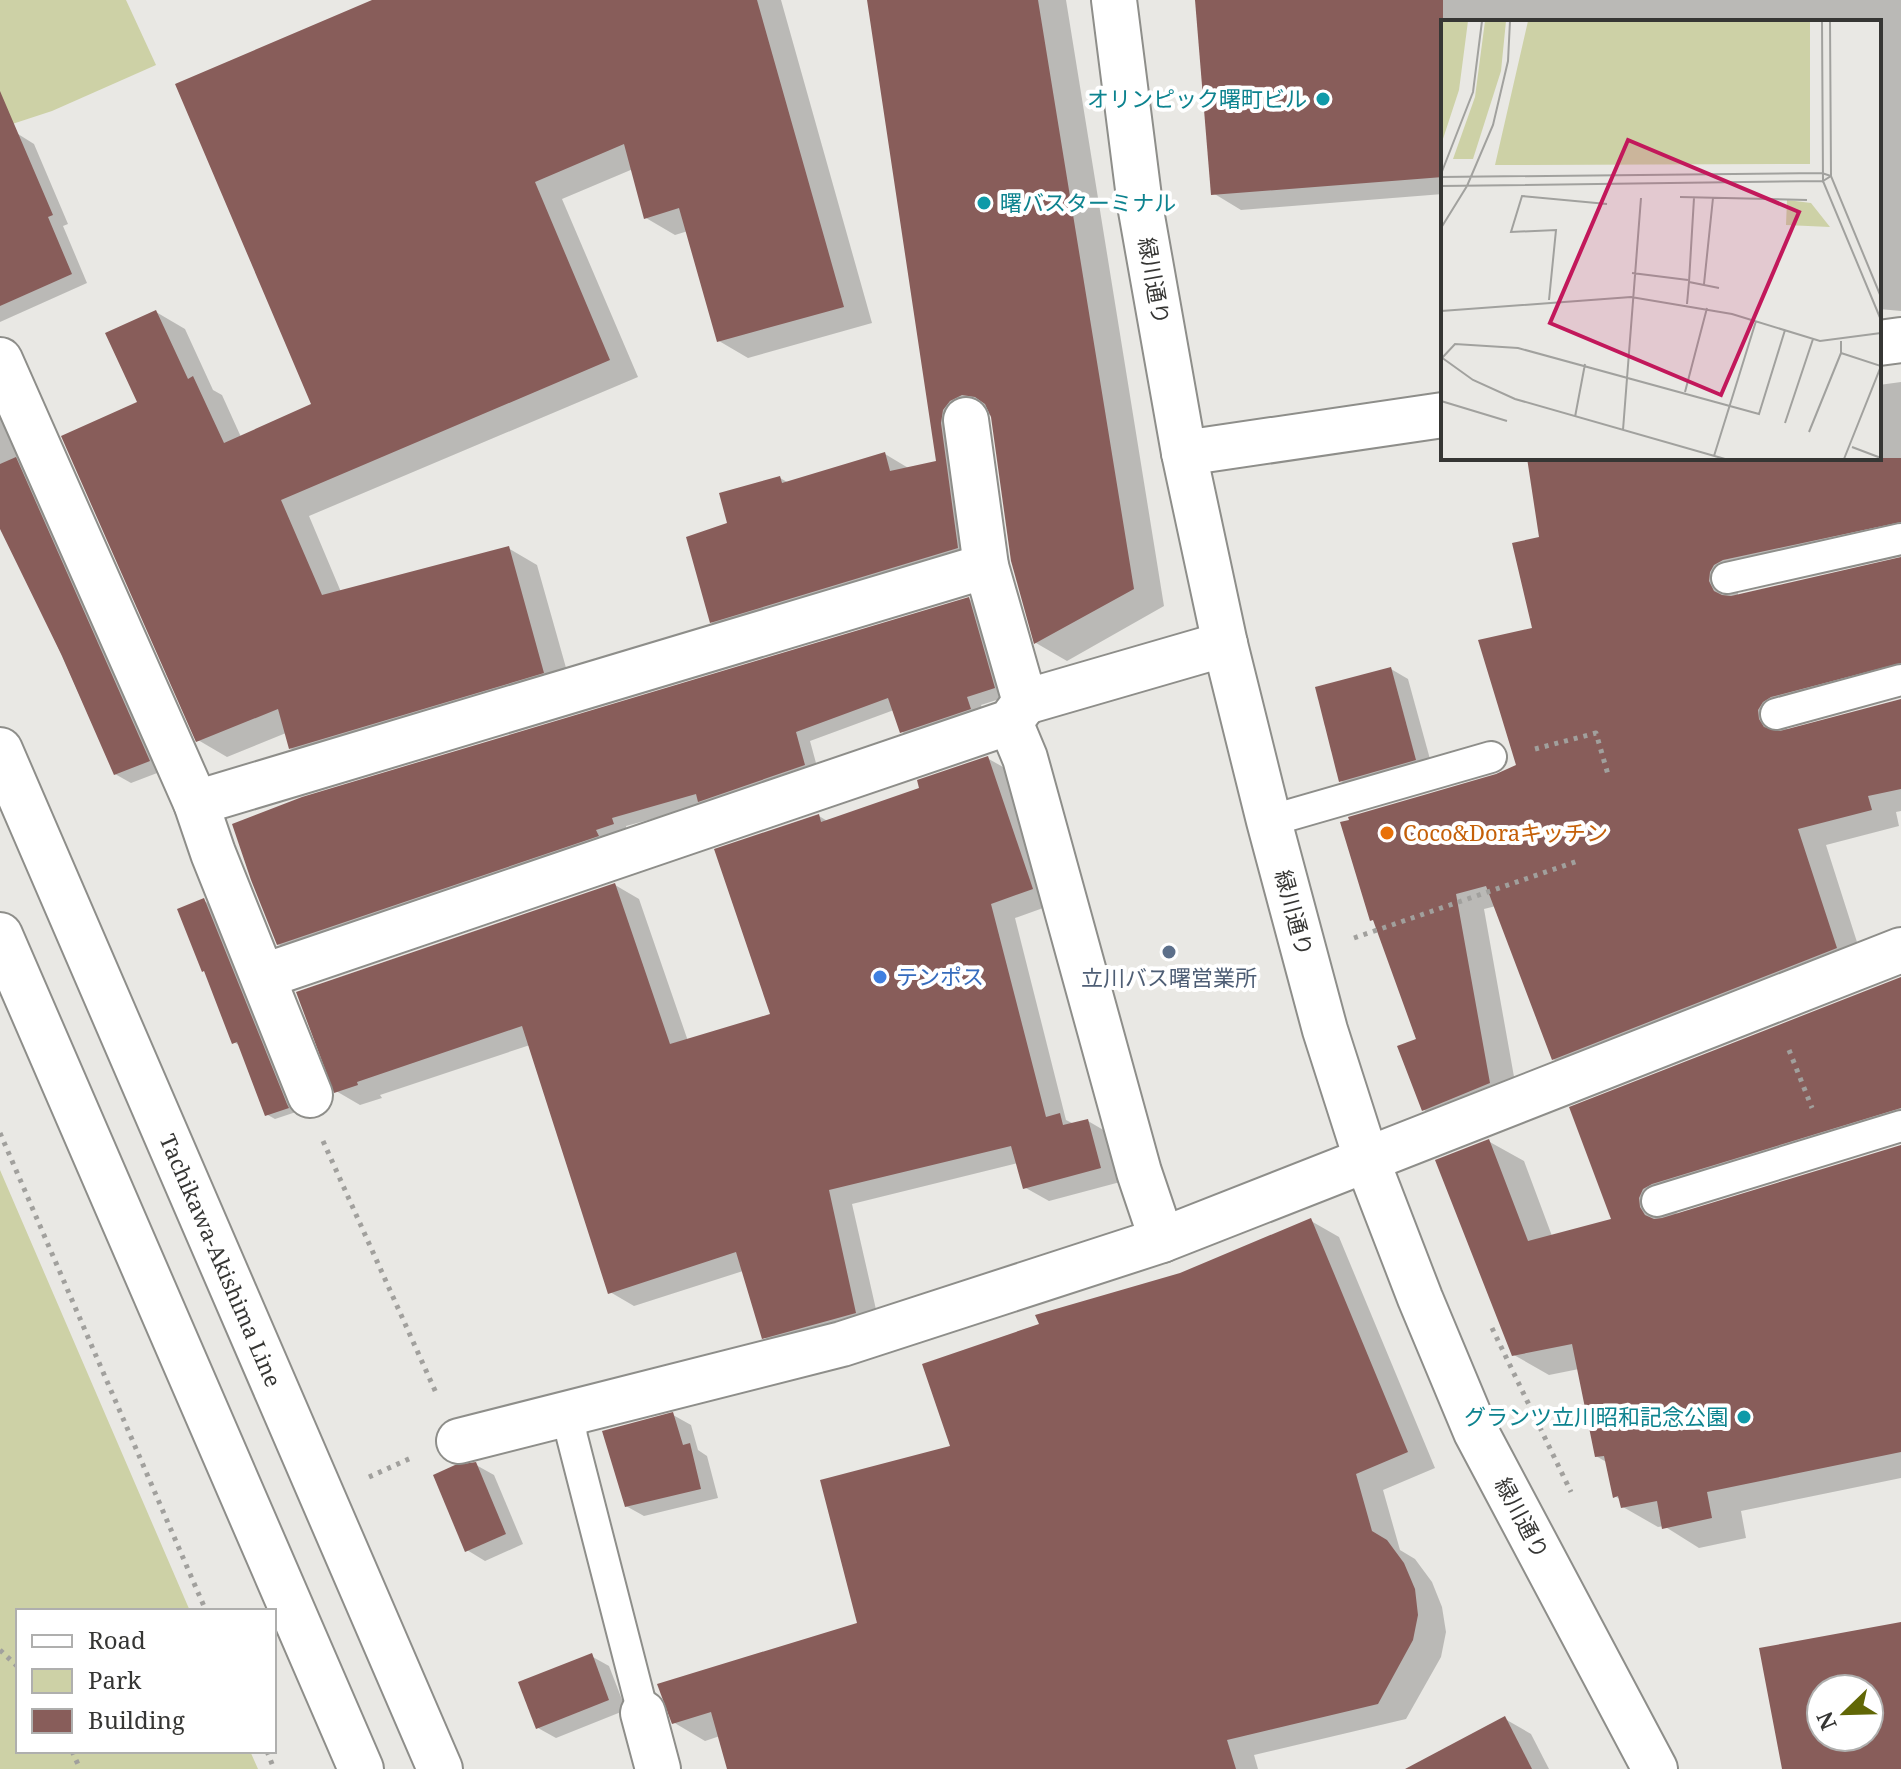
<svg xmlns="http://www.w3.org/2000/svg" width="1901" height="1769" viewBox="0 0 1901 1769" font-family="'Noto Serif','Noto Sans JP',serif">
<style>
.green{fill:#cdd1a6}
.shadow{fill:#0003}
.building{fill:#885d5a;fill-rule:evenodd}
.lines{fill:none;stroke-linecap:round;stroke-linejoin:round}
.lane-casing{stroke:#8e8e8a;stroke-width:34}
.street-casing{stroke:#8e8e8a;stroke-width:48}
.secondary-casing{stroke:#8e8e8a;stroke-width:48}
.path{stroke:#a1a09d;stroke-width:5;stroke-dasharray:4 6;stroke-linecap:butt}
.lane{stroke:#fff;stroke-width:30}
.street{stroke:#fff;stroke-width:44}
.secondary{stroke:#fff;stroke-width:44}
.culture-dot{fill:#0f9aa8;stroke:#fff;stroke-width:3}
.food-dot{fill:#e8710a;stroke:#fff;stroke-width:3}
.service-dot{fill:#5c6f8a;stroke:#fff;stroke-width:3}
.shop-dot{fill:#3f7fe0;stroke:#fff;stroke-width:3}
.labels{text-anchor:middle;stroke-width:8;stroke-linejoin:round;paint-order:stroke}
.culture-label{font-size:22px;fill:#0d838f;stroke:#fff;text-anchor:end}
.street-label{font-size:22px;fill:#363634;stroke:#fff}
.food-label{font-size:22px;fill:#c56008;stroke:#fff;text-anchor:start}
.shop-label{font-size:22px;fill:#366cbe;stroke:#fff;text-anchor:start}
.service-label{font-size:22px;fill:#4e5e75;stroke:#fff}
.inset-road{fill:none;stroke:#a1a19e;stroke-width:2}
.view{fill:#c2185b;fill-opacity:0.15;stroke:#c2185b;stroke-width:4}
.inset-edge{fill:none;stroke:#363634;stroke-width:4}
</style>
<rect width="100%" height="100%" fill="#e9e8e4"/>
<g class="green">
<path d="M0,0H126L156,65L52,111L0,128Z"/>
<path d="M0,1170L190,1611H18V1751H250L258,1769H0Z"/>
</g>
<g class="shadow">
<path d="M377,0H781L872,323L748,358L719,341L688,231L675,235L646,218L633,169L562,199L638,377L309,516L341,592L508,548L537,565L572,689L319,764L290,748L286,733L227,757L198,740L139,403L156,312L185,329L213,390L222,395L241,437L314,405Z"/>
<path d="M869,0H1066L1164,606L1067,661L1036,643L992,414L982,418L989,566L743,640L711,622L730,524L780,478L789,483L885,454L910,469L938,463Z"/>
<path d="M1197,0H1901V311L1879,309V22H1443V194L1241,210L1213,193Z"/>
<path d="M18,134L34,144L68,224L63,226L87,283L0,322V142Z"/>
<path d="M1901,382V542L1738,588V596L1901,559V685L1787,725V732L1901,701V811L1896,812L1899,826L1826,845L1864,964L1582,1075L1553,1059L1496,906L1484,909L1518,1099L1452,1126L1424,1110L1419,1040L1375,921L1372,919L1497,776L1519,767L1534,629L1541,538L1529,458H1879V385Z"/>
<path d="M0,398L165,770L131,783L115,774L0,518Z"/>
<path d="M969,599L984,608L1009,696L981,705L985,717L917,740L902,732L894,710L810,741L819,774L626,826L627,832L294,952L278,944Z"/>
<path d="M1391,669L1408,679L1433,770L1359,791L1341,781Z"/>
<path d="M987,758L1012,772L1057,903L1015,918L1066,1120L1074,1124L1088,1121L1112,1135L1124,1181L1049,1201L1024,1187L1018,1163L852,1204L880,1327L788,1351L763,1337L743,1271L634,1306L610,1292L530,1045L380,1095L382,1098L360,1105L336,1091L615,885L639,899L688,1041L772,1016L819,816L829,822L922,789Z"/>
<path d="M204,901L213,906L296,1112L275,1119L266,1114L240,1046L234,1042Z"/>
<path d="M1901,979V1138L1680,1208L1675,1216L1901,1147V1478L1741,1511L1746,1538L1699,1548L1664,1526L1658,1527L1623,1507L1621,1500L1615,1496L1608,1463L1596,1456L1579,1369L1549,1375L1514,1355L1488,1141L1524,1161L1552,1236L1613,1220L1572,1108Z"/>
<path d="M1311,1221L1339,1237L1435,1468L1383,1490L1400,1550L1415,1559L1432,1582L1442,1607L1446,1632L1441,1657L1406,1719L1254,1755L1258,1769H986L952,1448L1180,1275Z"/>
<path d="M673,1415L691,1425L698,1450L707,1456L718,1498L644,1516L626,1506Z"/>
<path d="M476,1465L494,1475L523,1544L485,1561L467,1550Z"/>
<path d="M919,1636L941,1769H729L720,1736L705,1741L673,1722Z"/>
<path d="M591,1656L609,1666L626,1710L556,1738L538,1728Z"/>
<path d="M1505,1719L1531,1734L1549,1769H1409Z"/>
</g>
<g class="building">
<path d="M372,0H757L844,307L717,342L679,208L644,219L624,144L535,182L610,360L281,500L322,595L509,546L544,673L289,749L278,709L196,742L61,436L137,402L105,333L156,310L188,379L193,376L224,443L311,404L175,84Z"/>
<path d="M867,0H1038L1134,589L1034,644L1011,561L991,417L985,404L975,397L962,395L950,401L943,410L941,423L958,548L710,623L686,537L727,523L719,493L780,476L782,483L885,452L890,471L936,461Z"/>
<path d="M1195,0H1443V177L1211,195Z"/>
<path d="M0,91L53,215L48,217L72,274L0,306Z"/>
<path d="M16,457L150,761L114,775L62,656L0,529V464Z"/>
<path d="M1527,458H1901V522L1723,560L1714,565L1710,572L1709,581L1714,591L1722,595L1731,596L1901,557V663L1771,697L1763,702L1758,710L1759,719L1764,727L1780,731L1901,699V789L1868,796L1872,810L1798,829L1837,948L1552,1060L1486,886L1456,894L1490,1083L1422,1111L1397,1046L1416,1039L1373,920L1370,921L1340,822L1349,820L1348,817L1496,774L1516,765L1478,640L1532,628L1512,543L1539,537Z"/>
<path d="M969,597L995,688L967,697L971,709L900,733L888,698L796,732L805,765L698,802L696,794L612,818L614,824L596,830L599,836L277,945L251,880L232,824L302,797Z"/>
<path d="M1391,667L1416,760L1339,782L1315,687Z"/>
<path d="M988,756L1033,889L991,904L1046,1117L1060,1113L1063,1125L1088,1119L1101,1168L1023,1189L1011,1146L829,1190L856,1313L762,1339L736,1252L608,1294L522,1026L357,1082L358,1085L334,1093L296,992L615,883L670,1044L770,1014L714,849L819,814L821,822L919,788L917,780Z"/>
<path d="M204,898L287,1104L289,1108L265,1116L237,1042L232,1044L204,971L202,972L177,909Z"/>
<path d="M1901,977V1108L1652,1184L1643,1189L1639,1198L1640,1207L1645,1215L1654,1219L1662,1218L1901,1145V1452L1707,1492L1712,1518L1662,1529L1657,1501L1621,1508L1618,1496L1613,1498L1604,1456L1595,1457L1572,1344L1512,1356L1435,1160L1489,1139L1528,1241L1611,1219L1569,1107Z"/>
<path d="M1311,1218L1408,1452L1356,1474L1372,1531L1387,1540L1404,1563L1415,1589L1418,1615L1413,1640L1378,1704L1227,1740L1236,1769H727L711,1712L672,1724L657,1684L857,1623L820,1480L950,1446L922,1364L1039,1324L1035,1315L1180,1273Z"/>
<path d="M673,1412L683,1445L690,1443L701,1489L625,1507L602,1431Z"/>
<path d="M476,1462L506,1534L465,1552L433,1475L455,1465Z"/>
<path d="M1901,1622V1769H1782L1759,1648ZM1821,1689H1869V1737H1821Z"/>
<path d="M592,1653L609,1700L536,1729L518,1682Z"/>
<path d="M1505,1716L1532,1769H1405Z"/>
</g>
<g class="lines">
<g class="lane-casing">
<g id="lane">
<path d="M1727,578L1901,539"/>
<path d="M1776,714L1901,680"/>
<path d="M1269,821L1491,757"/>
<path d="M1657,1201L1901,1126"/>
<path d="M569,1414L572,1437L643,1713"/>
</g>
</g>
<g class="street-casing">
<g id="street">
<path d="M1879,343L1901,340"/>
<path d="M0,360L196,803L213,853L310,1095"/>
<path d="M966,420L986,566L1025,702L1225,644"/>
<path d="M1184,453L1443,415"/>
<path d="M1010,722L1025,758L1139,1172L1162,1240"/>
<path d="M196,803L986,566"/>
<path d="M264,976L1010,722L1025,702"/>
<path d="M459,1441L842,1344L1162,1240L1901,950"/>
<path d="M643,1713L658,1769"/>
</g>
</g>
<g class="secondary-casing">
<g id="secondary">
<path d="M1114,0L1140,205L1184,453L1225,644L1269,821L1325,1030L1366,1158L1420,1298L1476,1432L1655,1769"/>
<path id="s1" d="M0,750L440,1769"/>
<path d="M0,935L361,1769"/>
</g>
</g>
<g class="path">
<path d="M1535,749L1596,733L1609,778"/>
<path d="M1354,938L1578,861"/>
<path d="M1789,1050L1812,1108"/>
<path d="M0,1133L206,1611"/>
<path d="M323,1141L437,1395"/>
<path d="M1492,1328L1571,1492"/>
<path d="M369,1477L411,1458"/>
<path d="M0,1650L18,1667"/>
<path d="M72,1751L80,1769"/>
<path d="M267,1751L274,1769"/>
</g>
<use href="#lane" class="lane"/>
<use href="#street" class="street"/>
<use href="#secondary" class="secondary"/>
</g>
<g class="culture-dot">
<circle cx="1323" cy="99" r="8"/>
<circle cx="984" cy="203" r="8"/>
<circle cx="1744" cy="1417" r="8"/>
</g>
<circle class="food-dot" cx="1387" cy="833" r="8"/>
<circle class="service-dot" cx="1169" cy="952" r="8"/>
<circle class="shop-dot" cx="880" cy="977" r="8"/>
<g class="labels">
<g class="culture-label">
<text x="1307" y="107">オリンピック曙町ビル</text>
<text x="1000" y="211" text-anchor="start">曙バスターミナル</text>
<text x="1728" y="1425">グランツ立川昭和記念公園</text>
</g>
<g class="street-label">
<text transform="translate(1154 281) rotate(80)" y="8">緑川通り</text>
<text transform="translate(1294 913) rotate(75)" y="8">緑川通り</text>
<text dy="8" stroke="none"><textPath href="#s1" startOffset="556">Tachikawa-Akishima Line</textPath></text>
<text transform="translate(1522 1518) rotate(62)" y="8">緑川通り</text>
</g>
<g class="food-label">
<text x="1403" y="841">Coco&amp;Doraキッチン</text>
</g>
<g class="shop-label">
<text x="896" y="985">テンポス</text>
</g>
<g class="service-label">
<text x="1169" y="986">立川バス曙営業所</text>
</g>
</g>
<g transform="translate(1441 20)">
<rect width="440" height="440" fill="#e9e8e4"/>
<path d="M0,1H27L18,70L0,125ZM44,1H65L60,51L32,139H12L34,77ZM87,1H369V144L54,145ZM346,180L370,183L389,207L345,205Z" fill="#cdd1a6"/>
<path class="inset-road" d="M381,1L382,161L390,156L389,1M0,154L32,72L41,1M0,157L381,153L390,156L440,277M0,166L382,161L440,300M239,177L366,180M0,208L26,166L52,105L67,41L69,1M191,253L247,260M248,262L253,178M263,264L272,178M108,280L115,210L70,212L81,176L166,184M246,284L248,262L278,268M0,291L190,277L291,294L379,321L440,313M400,321V333L440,346L403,439M0,337L32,360L74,379L284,439M1,338L14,324L77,328L318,394L344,310M244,372L266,288M0,381L66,401M134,397L144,344M344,403L372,319M182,410L200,178M368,412L400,333M411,427L440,438M273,436L315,301"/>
<path class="view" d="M187,120L358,192L280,375L109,303Z"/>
<rect width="440" height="440" class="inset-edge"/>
</g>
<rect x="16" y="1609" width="260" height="144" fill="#ffffff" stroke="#afafae" stroke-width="2"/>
<rect x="32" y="1635" width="40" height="12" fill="#ffffff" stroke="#afafae" stroke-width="2"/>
<text x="88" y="1649" font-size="24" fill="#363634">Road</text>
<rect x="32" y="1669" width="40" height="24" fill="#cdd1a6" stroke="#afafae" stroke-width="2"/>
<text x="88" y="1689" font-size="24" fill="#363634">Park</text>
<rect x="32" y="1709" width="40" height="24" fill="#885d5a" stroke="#afafae" stroke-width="2"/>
<text x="88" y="1729" font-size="24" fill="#363634">Building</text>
<g transform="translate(1845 1713) rotate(247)"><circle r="38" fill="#ffffff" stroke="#afafae" stroke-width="2"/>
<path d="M0-6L14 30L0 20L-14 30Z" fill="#616706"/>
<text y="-12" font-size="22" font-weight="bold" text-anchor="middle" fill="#363634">N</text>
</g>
</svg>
